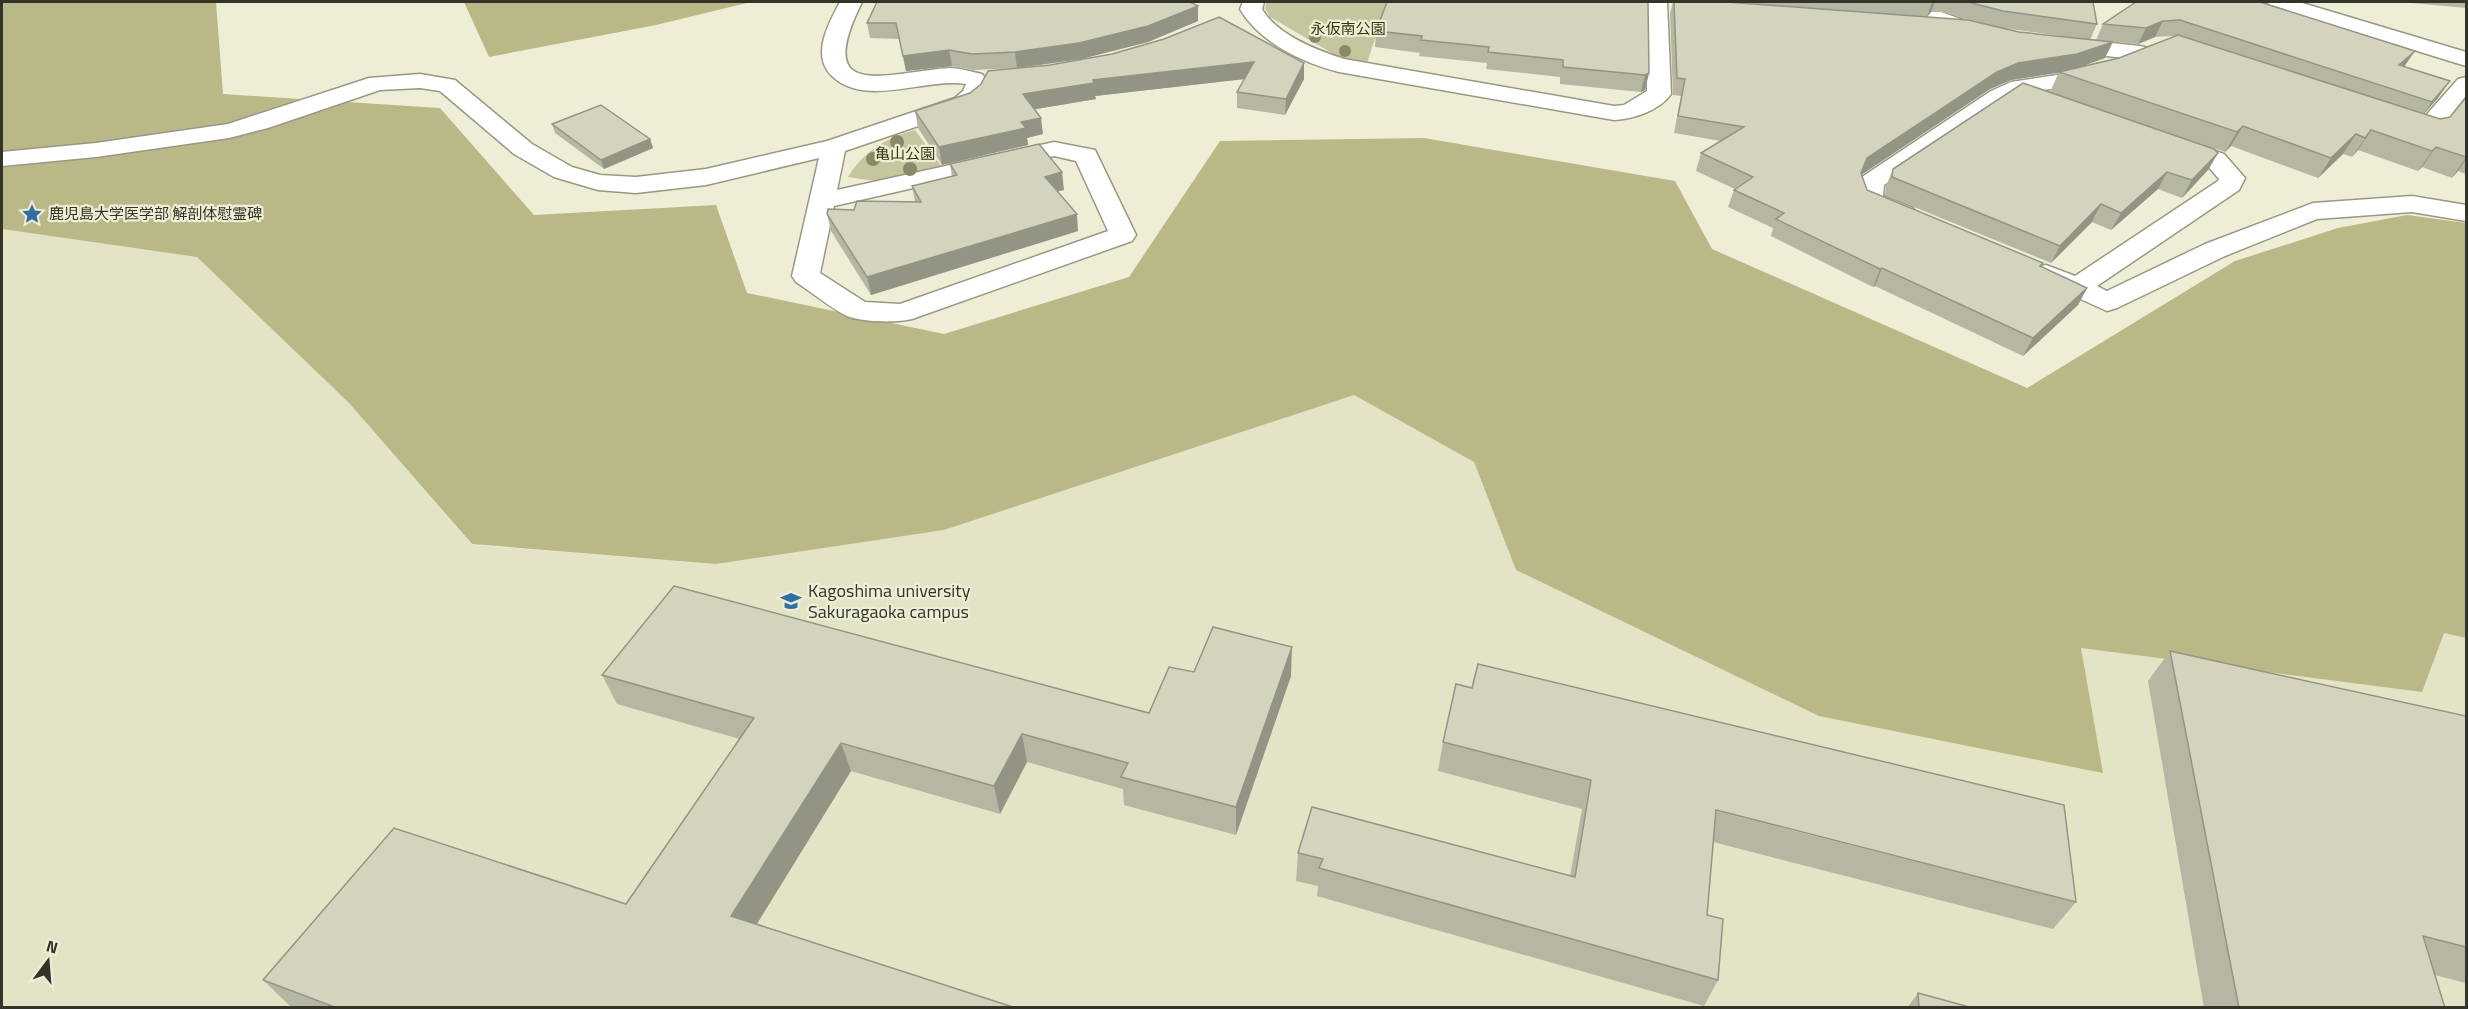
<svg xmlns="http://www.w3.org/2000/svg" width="2468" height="1009" viewBox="0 0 2468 1009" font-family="'Titillium Web','Noto Sans JP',sans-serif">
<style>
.built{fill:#e3e3c5}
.green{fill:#c5c5a0}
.forest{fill:#bab887}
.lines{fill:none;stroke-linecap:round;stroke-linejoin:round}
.minor-casing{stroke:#989883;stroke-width:3}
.minor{fill:#fff;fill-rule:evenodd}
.tree{fill:#898867}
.wall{fill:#b6b6a3;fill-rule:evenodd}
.shaded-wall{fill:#949485}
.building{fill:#d4d4be;stroke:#949485;stroke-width:1.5}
.labels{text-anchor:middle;stroke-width:4.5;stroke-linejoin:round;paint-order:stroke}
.far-park-label{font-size:15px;fill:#36340c;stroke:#eeeed7}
.far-poi-label{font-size:15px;fill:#33332a;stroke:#eeeed7;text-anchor:start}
.poi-label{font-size:18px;fill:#33332a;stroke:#eeeed7;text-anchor:start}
</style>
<rect width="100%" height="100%" fill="#eeeed7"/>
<path class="built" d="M2,229L197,257L349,403L472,545L716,564L944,530L1354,395L1474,462L1516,570L2103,772L2080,648L2422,692L2444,632L2466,638V1007L2,1008Z"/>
<g class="green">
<path d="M1267,2H1387L1367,63L1337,56L1270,17L1265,8Z"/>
<path d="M915,130L942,167L882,182L848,177C863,152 887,137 915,130Z"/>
</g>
<g class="forest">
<path d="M2,2H216L223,94L440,108L534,215L716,205L747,293L944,334L1129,277L1220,141L1424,138L1675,181L1712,249L2027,388L2235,261L2338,228L2407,215L2466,223V638L2444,633L2422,692L2081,648L2103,773L1819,716L1516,570L1474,462L1354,395L944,530L716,564L472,544L349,403L197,257L2,229Z"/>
<path d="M464,2H751L656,25L489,57Z"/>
</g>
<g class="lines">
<g class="minor-casing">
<g id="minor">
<path d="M840,2H862C811,104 888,72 950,68C960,68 972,72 982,74L990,85L981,100L971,108L845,151L837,190L1054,142L1095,150L1136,235L1132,241L912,319C897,323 861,322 847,316C829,307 813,293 796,282L792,276L819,158L706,185L636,193L598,190L554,177L514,154L440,91L420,88L380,90L268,128L229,138L96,157L2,166V152L96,143L228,124L369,78L420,74L455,80L532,144L572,167L600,175L636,177L706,169L827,141L955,98L963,91L966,84C926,77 864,109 831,75C811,54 829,23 840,2ZM1054,156L1076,161L1108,231L900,304L865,302L820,273L834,206Z"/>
<path d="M1243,2H1264L1262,9C1277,35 1317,50 1344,59L1614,106L1624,105L1647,91L1646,3L1667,2L1671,94C1659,111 1633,119 1614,120L1339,72C1303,63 1259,42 1240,9Z"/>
<path d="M1884,2H1913L1983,27L1986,32L1983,37L1975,39L1967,37L1888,6Z"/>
<path d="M2267,2H2299L2466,52V66L2271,6Z"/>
<path d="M2065,38L2140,46L2148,48L2151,53L2148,58L2140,60L2057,50L2054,45L2057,40Z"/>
<path d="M2097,64L2105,66L2108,71C2095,90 2046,87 2025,93C2019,95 2013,98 2007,101L1884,185L1883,196L1913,208L1917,214L1913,220C1910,220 1907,222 1904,222C1896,222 1864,209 1860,204C1854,197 1858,183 1862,177L1991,91L2011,82L2070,73Z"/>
<path d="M2466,77V98L2435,135L2426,137L2417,135L2390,126L2386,121L2390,116L2398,114L2421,121L2458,79Z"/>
<path d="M2172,137L2224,154L2245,178L2239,190L2097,286L2107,291L2205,244L2313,203L2412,196L2466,205V221L2412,212L2317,219L2225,256L2117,308L2107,311L2036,279L2032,273L2036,267L2046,265L2075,276L2218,181L2219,179L2206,164L2163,149L2160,144L2163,139Z"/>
</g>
</g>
<use href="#minor" class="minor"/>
</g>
<g class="tree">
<circle cx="1315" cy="37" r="6"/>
<circle cx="1345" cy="51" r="6"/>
<circle cx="897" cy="142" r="7"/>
<circle cx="873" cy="159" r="7"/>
<circle cx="910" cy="169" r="7"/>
</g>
<g class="wall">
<path d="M1387,2L1649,73L1645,90L1641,92L1560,84V77L1486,69L1487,63L1419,56L1420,53L1375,47L1376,31Z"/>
<path d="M1673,2H1726L1984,24L1942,12H1931L1927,17L1730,2H2093L2097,24L2090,40H2096L2103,24L2136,2L2405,66L2438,98L2424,114L2440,119L2450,117L2466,97V174L2458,171L2452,178L2422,167L2418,171L2358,150L2352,157L2343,154L2318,178L2231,146L2225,152L2050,92L2059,72L2011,80L1990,89L1861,175L1867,190L2087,288L2078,305L2023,356L1875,286L1873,287L1771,236L1773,228L1728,207L1734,190L1735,189L1696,171L1701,153L1721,141L1674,133L1681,96L1673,95L1670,13ZM2003,28L2040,33L2083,39L2019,32ZM2172,36L2175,37L2119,58L2077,68L2105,58L2099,40L2138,44L2155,37Z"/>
<path d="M2400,2H2466V8Z"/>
<path d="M1198,21L1148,42L1081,59L1017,68L974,70L952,66L906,71L899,39L870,38L867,23Z"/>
<path d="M1304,63V79L1285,115L1237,108V92L1244,79L1095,96L1096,99L1035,109L1043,134L1027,138L1028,145L942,165L918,128L915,111Z"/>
<path d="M552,124L650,139L653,148L604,169L555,133Z"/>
<path d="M2218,153L2208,170L2182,198L2158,189L2111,230L2092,222L2051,263L1885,195L1886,186L1893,169Z"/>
<path d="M950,164L1064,190L1058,191L1078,231L871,295L831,231L827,214L915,202L912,186L952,177Z"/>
<path d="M2170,651L2466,716V983L2435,975L2445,1008H2204L2148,681Z"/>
<path d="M1194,672L1291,676L1236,835L1124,805L1123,789L1027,762L1000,814L851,771L757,924L1016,1008H294L290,1006L263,980L626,904L740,739L617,704L602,675L1149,713Z"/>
<path d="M1443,742L2076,902L2053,929L1713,842L1707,915L1718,980L1704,1006L1317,896L1318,886L1296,881L1298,853L1570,876L1582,809L1438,771Z"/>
<path d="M1918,993L1973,1008H1907Z"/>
</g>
<g class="shaded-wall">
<path d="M1932,2H1935L1931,12L1927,17Z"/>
<path d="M1198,6V21L1148,42L1081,59L1017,68L1015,52Z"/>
<path d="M2163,21L2155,37L2138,44L2146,28Z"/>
<path d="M2113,42L2105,58L2069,71L2011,80L1990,89L1861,175L1867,158L1997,72L2018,63Z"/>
<path d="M949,50L952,66L906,71L903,56Z"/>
<path d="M2415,51L2404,67L2399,65Z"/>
<path d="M1254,62V78L1095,96L1096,99L1025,111L1023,94L1093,80Z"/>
<path d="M1304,63V79L1285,115L1286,99Z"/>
<path d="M1649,73L1645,90L1641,92L1645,75Z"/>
<path d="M2450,81L2438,98L2420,118L2432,102Z"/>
<path d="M1041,118L1043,134L1027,138L1028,145L942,165L939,147L1021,122Z"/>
<path d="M2243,126L2231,146L2225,152L2237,132Z"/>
<path d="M2371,130L2358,150L2352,157L2365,138Z"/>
<path d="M2356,134L2343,154L2318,178L2331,158Z"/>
<path d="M650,139L653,148L604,169L601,160Z"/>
<path d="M2436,147L2422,167L2418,171L2432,151Z"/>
<path d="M2218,153L2208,170L2182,198L2192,180Z"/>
<path d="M2466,157V159L2458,171L2452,178Z"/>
<path d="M1062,172L1064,190L1047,194L1045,177Z"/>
<path d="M2167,172L2158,189L2111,230L2121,213Z"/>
<path d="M2101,204L2092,222L2051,263L2060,246Z"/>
<path d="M1077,214L1078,231L871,295L867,277Z"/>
<path d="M1882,268L1875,286L1873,287L1880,269Z"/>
<path d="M2087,288L2078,305L2023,356L2033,338Z"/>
<path d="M1292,647L1291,676L1236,835V807Z"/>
<path d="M1022,734L1027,762L1000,814L994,786Z"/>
<path d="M841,743L851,771L745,943L731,916Z"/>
</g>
<g class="building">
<path d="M877,2H1190L1198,6L1148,26L1079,43L1015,52L972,54L949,50L903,56L896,23H867Z"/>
<path d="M1387,2H1648L1649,73L1645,75L1563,67V60L1488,52L1489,47L1421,40L1422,36L1376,31Z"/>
<path d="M1674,2H1726L1968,20L2019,32L2113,42L2077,54L2018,63L1997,72L1867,158L1861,173L1867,190L2043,263L2040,266L2087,288L2033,338L1882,268L1880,269L1776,219L1784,213L1734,190L1753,177L1701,153L1744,127L1678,116L1685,79L1677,78Z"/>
<path d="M1968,2H2093L2097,24L2003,11Z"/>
<path d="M2136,2H2260L2415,51L2399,65L2450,81L2432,102L2180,20L2163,21L2146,28L2103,24Z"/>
<path d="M1219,17L1304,63L1286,99L1237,92L1254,62L1093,80L1094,83L1023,94L1041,118L1021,122L1026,128L939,147L915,111L970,93L981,84L988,71L1050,65L1112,54L1164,39Z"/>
<path d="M2178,35L2440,119L2450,117L2466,97V157L2436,147L2432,151L2371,130L2365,138L2356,134L2331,158L2243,126L2237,132L2059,72L2119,58Z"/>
<path d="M2023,83L2214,149L2218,153L2192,180L2167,172L2121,213L2101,204L2060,246L1892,177L1893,169Z"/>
<path d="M601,105L650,139L601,160L552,124Z"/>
<path d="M1039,144L1062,172L1045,177L1077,214L867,277L827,214L828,209L854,210L857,201L921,202L912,186L957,175L950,164Z"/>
<path d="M674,586L1149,713L1169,667L1194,672L1213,627L1292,647L1236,807L1121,777L1128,763L1022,734L994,786L841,743L731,916L1016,1008H337L263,980L394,828L626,904L754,718L602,675Z"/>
<path d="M2170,651L2466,716V947L2423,936L2445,1008H2239Z"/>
<path d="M1478,664L2064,805L2076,902L1716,810L1707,915L1723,919L1718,980L1319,868L1323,859L1298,853L1312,807L1575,877L1591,780L1443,742L1456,684L1472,688Z"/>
<path d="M1918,993L1973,1008H1919Z"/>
</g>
<defs>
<g id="sight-bare" transform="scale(1.62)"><path d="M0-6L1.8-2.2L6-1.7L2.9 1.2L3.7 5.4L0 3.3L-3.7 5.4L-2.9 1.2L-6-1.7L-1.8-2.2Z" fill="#2e70a6" stroke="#eeeed7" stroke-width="2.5" paint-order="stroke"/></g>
<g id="university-bare" transform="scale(1.62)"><path d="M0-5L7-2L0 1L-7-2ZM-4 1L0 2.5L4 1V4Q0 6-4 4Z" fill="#2e70a6" stroke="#eeeed7" stroke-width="2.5" paint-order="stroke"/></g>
</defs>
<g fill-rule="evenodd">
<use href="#sight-bare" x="32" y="214"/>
<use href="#university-bare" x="791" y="601"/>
</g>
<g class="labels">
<g class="far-park-label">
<text x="1348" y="34">永仮南公園</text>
<text x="905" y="159">亀山公園</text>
</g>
<g class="far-poi-label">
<text x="49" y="219">鹿児島大学医学部 解剖体慰霊碑</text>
</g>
<g class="poi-label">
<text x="808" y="597">Kagoshima university<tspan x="808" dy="21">Sakuragaoka campus</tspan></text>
</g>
</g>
<rect width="2468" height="1009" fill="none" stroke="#33332a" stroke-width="6"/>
<g transform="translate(48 961) rotate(16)" stroke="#eeeed7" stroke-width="4.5" paint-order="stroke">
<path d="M0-4.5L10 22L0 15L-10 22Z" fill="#33332a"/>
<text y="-9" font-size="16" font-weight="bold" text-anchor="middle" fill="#33332a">N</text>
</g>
</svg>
